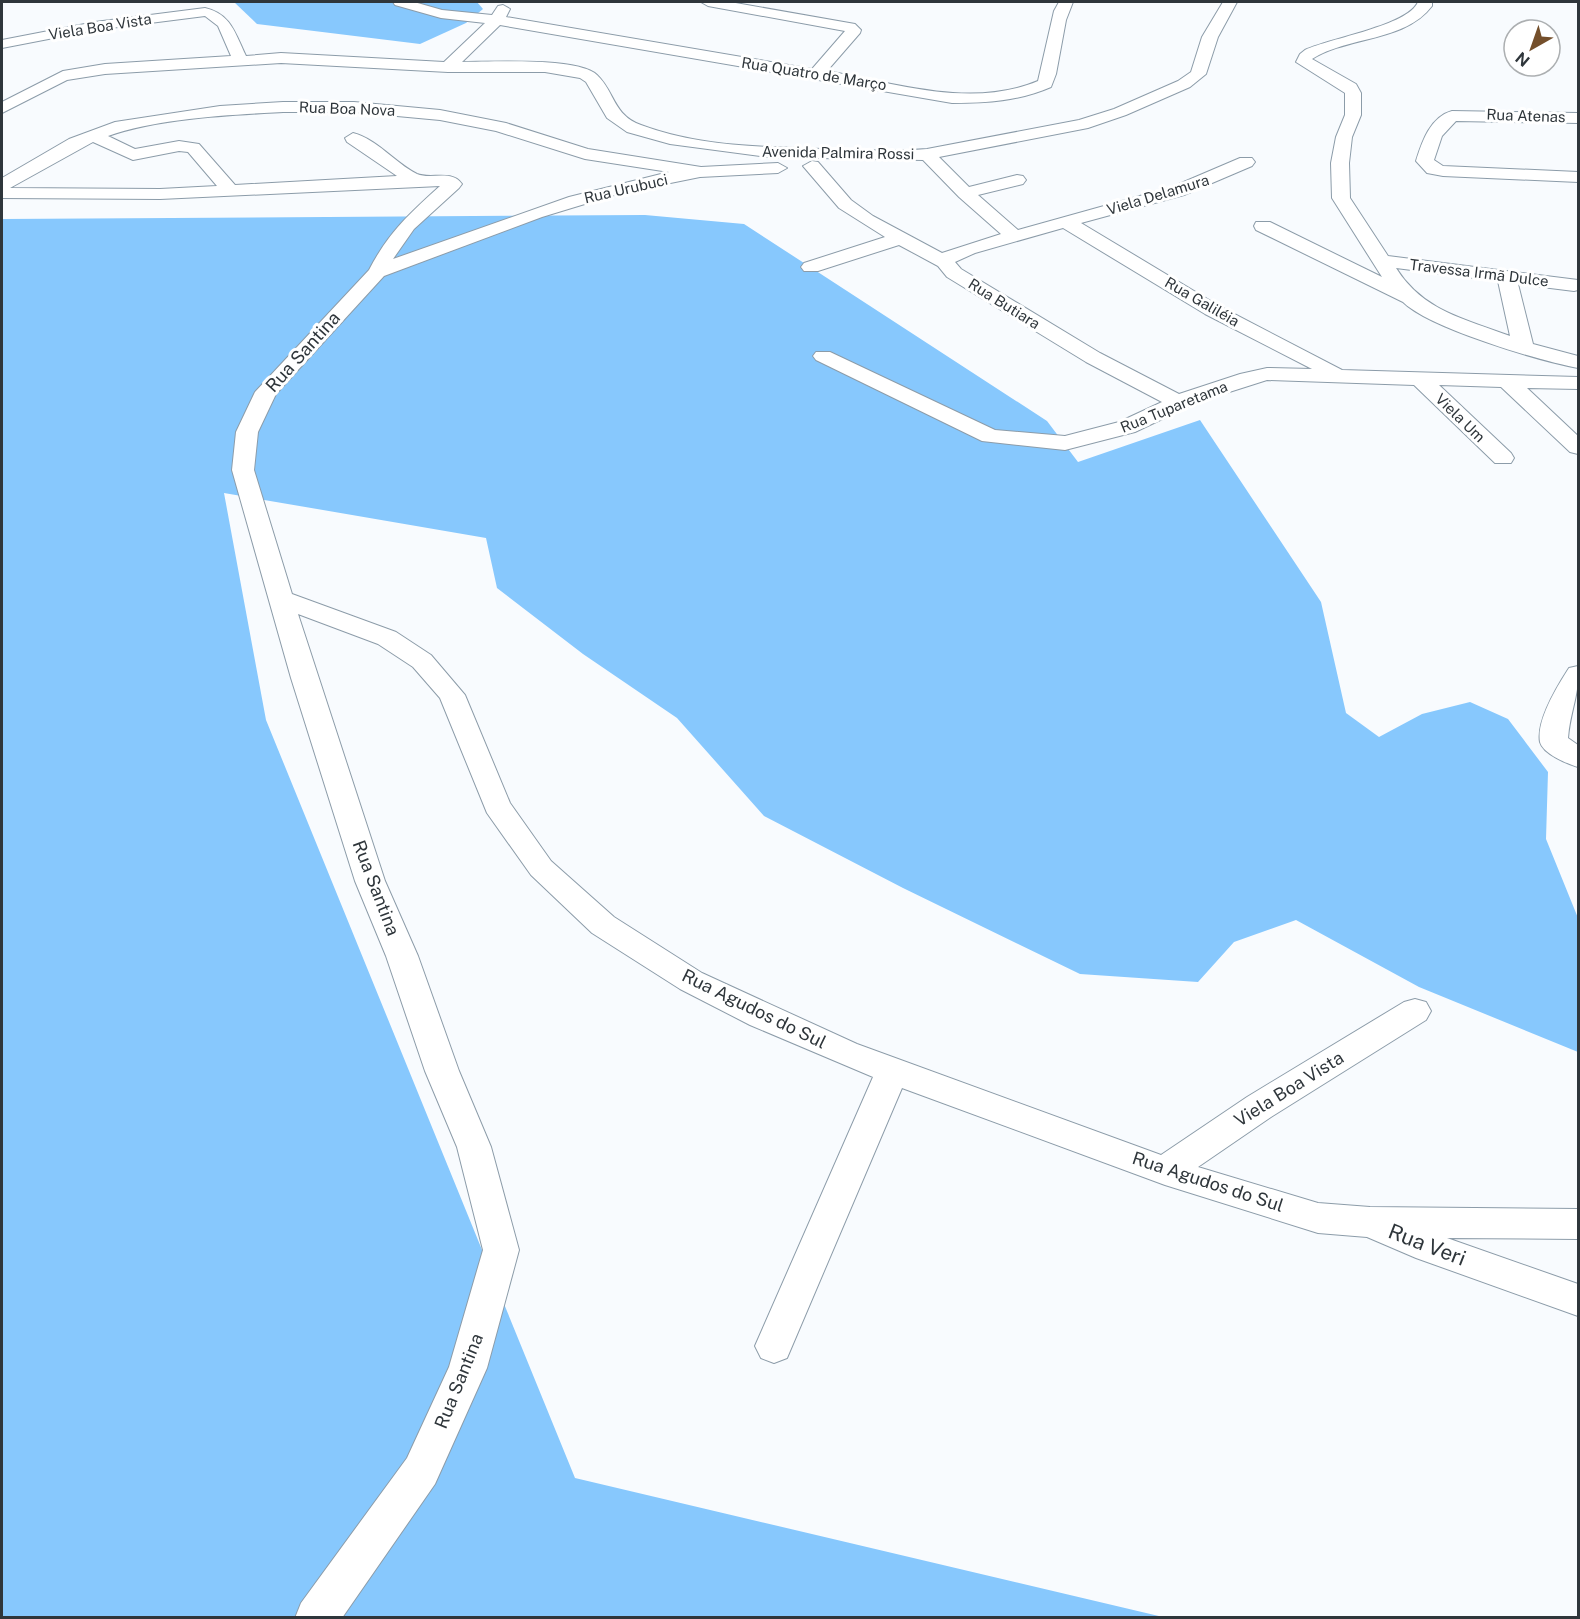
<svg xmlns="http://www.w3.org/2000/svg" width="1580" height="1619" viewBox="0 0 1580 1619" font-family="'Public Sans',sans-serif">
<style>
.forest{fill:#87c8fd}
.lines{fill:none;stroke-linecap:round;stroke-linejoin:round}
.minor-casing{stroke:#8c9ca9;stroke-width:2}
.minor{fill:#fff;fill-rule:evenodd}
.labels{text-anchor:middle;stroke-width:6;stroke-linejoin:round;paint-order:stroke}
.far-street-label{font-size:15px;fill:#2f363b;stroke:#fff}
.street-label{font-size:18px;fill:#2f363b;stroke:#fff}
.near-street-label{font-size:21px;fill:#2f363b;stroke:#fff}
</style>
<rect width="100%" height="100%" fill="#f8fbfe"/>
<g class="forest">
<path d="M234,2H477L483,9L466,23L420,44L257,24Z"/>
<path d="M645,215L744,224L1047,421L1078,462L1200,420L1321,602L1346,713L1379,737L1422,714L1470,702L1508,719L1548,772L1546,839L1578,918V1052L1419,987L1296,920L1234,942L1198,982L1080,974L903,888L764,816L677,718L583,654L497,588L486,538L224,493L266,720L575,1478L1163,1617H2V219Z"/>
</g>
<g class="lines">
<g class="minor-casing">
<g id="minor">
<path d="M393,2H414L442,10L492,15L498,6L503,5L510,9L506,17L812,69L845,31L708,6L701,2H730L855,24L861,30L860,33L827,71C894,83 972,109 1038,81L1054,11L1059,2H1073L1066,20L1056,74L1051,87C1019,101 987,103 952,103L500,25L462,62C489,62 578,57 597,75C615,92 613,115 641,125C699,147 765,147 826,149C860,150 893,152 927,149L1079,120L1114,109L1178,81L1191,72L1202,37L1223,2H1237L1218,37L1206,74L1190,87L1126,115L1088,128L939,157L969,187L1017,175L1023,176L1026,180L1023,184L978,195L1018,230L1172,187L1240,158H1252L1255,162L1252,166L1184,195L1081,223L1219,306L1342,370L1578,377V389L1527,388L1578,436V454L1570,452L1501,387L1439,385L1511,453L1514,458L1511,463H1495L1414,385L1267,380L1198,402L1135,432L1065,450L982,441L816,360L813,356L816,352H830L995,430L1065,436L1119,422L1162,402L1086,362L947,277L938,266L899,245L818,271H804L801,267L804,263L885,237L839,208L803,166L812,161L818,162L851,200L873,216L942,253L1001,234L959,197L923,160L767,157L670,144L627,132L607,118L586,82L580,78L545,72H448L281,63L105,74L67,80L2,113V102L63,71L105,64L231,56L218,26L205,16L95,30L2,48V40L95,22L205,8C231,14 235,33 246,56L281,53L444,62L485,23L441,18L395,5ZM1063,228L1205,314L1312,369L1267,368L1240,374L1179,394L1100,353L961,269L955,262L975,253Z"/>
<path d="M1418,2H1432V6C1405,42 1348,36 1312,59L1356,84L1361,93V115L1352,137L1349,163L1350,198L1388,256L1578,280V290L1574,291L1518,284L1533,344L1578,356V368C1540,361 1429,328 1403,302L1256,230L1254,226L1256,222H1270L1382,277L1332,198L1331,163L1336,137L1345,115V93L1296,62L1300,54L1305,50C1330,38 1408,26 1418,2ZM1396,268L1498,281L1510,336C1465,319 1423,311 1396,268Z"/>
<path d="M283,102H354L440,110L506,123L588,149L701,167L778,163L787,168L778,173L700,177L621,193L542,217L384,276L276,394L258,432L254,470L292,594L396,632L431,655L465,695L510,803L551,861L614,917L702,973L857,1044L1161,1155L1247,1097L1404,1002L1415,999L1426,1002L1431,1011L1426,1020L1271,1117L1198,1167L1318,1203L1370,1207L1578,1209V1239L1447,1238L1578,1284V1316L1416,1258L1367,1237L1318,1233L1165,1185L902,1088L787,1358L774,1363L761,1358L755,1346L873,1077L750,1025L680,989L592,933L531,875L487,813L440,698L413,667L378,644L298,614L385,881L418,956L459,1071L491,1147L519,1250L487,1368L435,1484L342,1618H295L301,1603L407,1458L449,1367L483,1250L457,1147L425,1071L386,956L355,881L291,678L232,470L236,432L255,392L369,270C388,233 410,213 440,186L160,199L2,198V178L69,139L115,122L220,106ZM283,112H354L440,120L496,131L585,159L669,172L569,197L393,259L414,229L459,188L462,184C451,169 431,180 417,174C395,163 377,139 353,133L345,138L347,142L397,176L235,185L199,144L179,141L135,149L108,136C159,118 229,115 283,112ZM93,142L133,160L179,151L188,152L217,186L160,189L10,188Z"/>
<path d="M1452,111L1578,113V123L1456,121L1442,136L1434,160L1443,166L1578,172V182L1443,176L1427,173L1416,161C1422,142 1430,117 1452,111Z"/>
<path d="M1578,666C1580,694 1570,711 1568,738L1578,745V767C1568,764 1543,754 1540,742C1536,720 1558,685 1569,668Z"/>
</g>
</g>
<use href="#minor" class="minor"/>
</g>
<g class="labels">
<g class="far-street-label">
<text transform="translate(100 27) rotate(-9)" y="5">Viela Boa Vista</text>
<text transform="translate(814 74) rotate(9)" y="5">Rua Quatro de Março</text>
<text transform="translate(347 109) rotate(2)" y="5">Rua Boa Nova</text>
<text transform="translate(1526 116) rotate(2)" y="5">Rua Atenas</text>
<text transform="translate(838 153) rotate(1)" y="5">Avenida Palmira Rossi</text>
<text transform="translate(626 189) rotate(-13)" y="5">Rua Urubuci</text>
<text transform="translate(1158 195) rotate(-17)" y="5">Viela Delamura</text>
<text transform="translate(1479 273) rotate(7)" y="5">Travessa Irmã Dulce</text>
<text transform="translate(1202 302) rotate(30)" y="5">Rua Galiléia</text>
<text transform="translate(1004 304) rotate(32)" y="5">Rua Butiara</text>
<text transform="translate(1174 407) rotate(-22)" y="5">Rua Tuparetama</text>
<text transform="translate(1460 418) rotate(44)" y="5">Viela Um</text>
</g>
<g class="street-label">
<text transform="translate(303 352) rotate(-48)" y="6">Rua Santina</text>
<text transform="translate(376 888) rotate(69)" y="6">Rua Santina</text>
<text transform="translate(754 1009) rotate(26)" y="6">Rua Agudos do Sul</text>
<text transform="translate(1289 1089) rotate(-32)" y="6">Viela Boa Vista</text>
<text transform="translate(1208 1182) rotate(18)" y="6">Rua Agudos do Sul</text>
<text transform="translate(459 1381) rotate(-68)" y="6">Rua Santina</text>
</g>
<g class="near-street-label">
<text transform="translate(1427 1245) rotate(21)" y="7">Rua Veri</text>
</g>
</g>
<rect width="1580" height="1619" fill="none" stroke="#2f363b" stroke-width="6"/>
<g transform="translate(1532 48) rotate(220)"><circle r="28" fill="#ffffff" stroke="#acafb1" stroke-width="1.5"/>
<path d="M0-4.5L10 22L0 15L-10 22Z" fill="#744f2b"/>
<text y="-9" font-size="16" font-weight="bold" text-anchor="middle" fill="#2f363b">N</text>
</g>
</svg>
